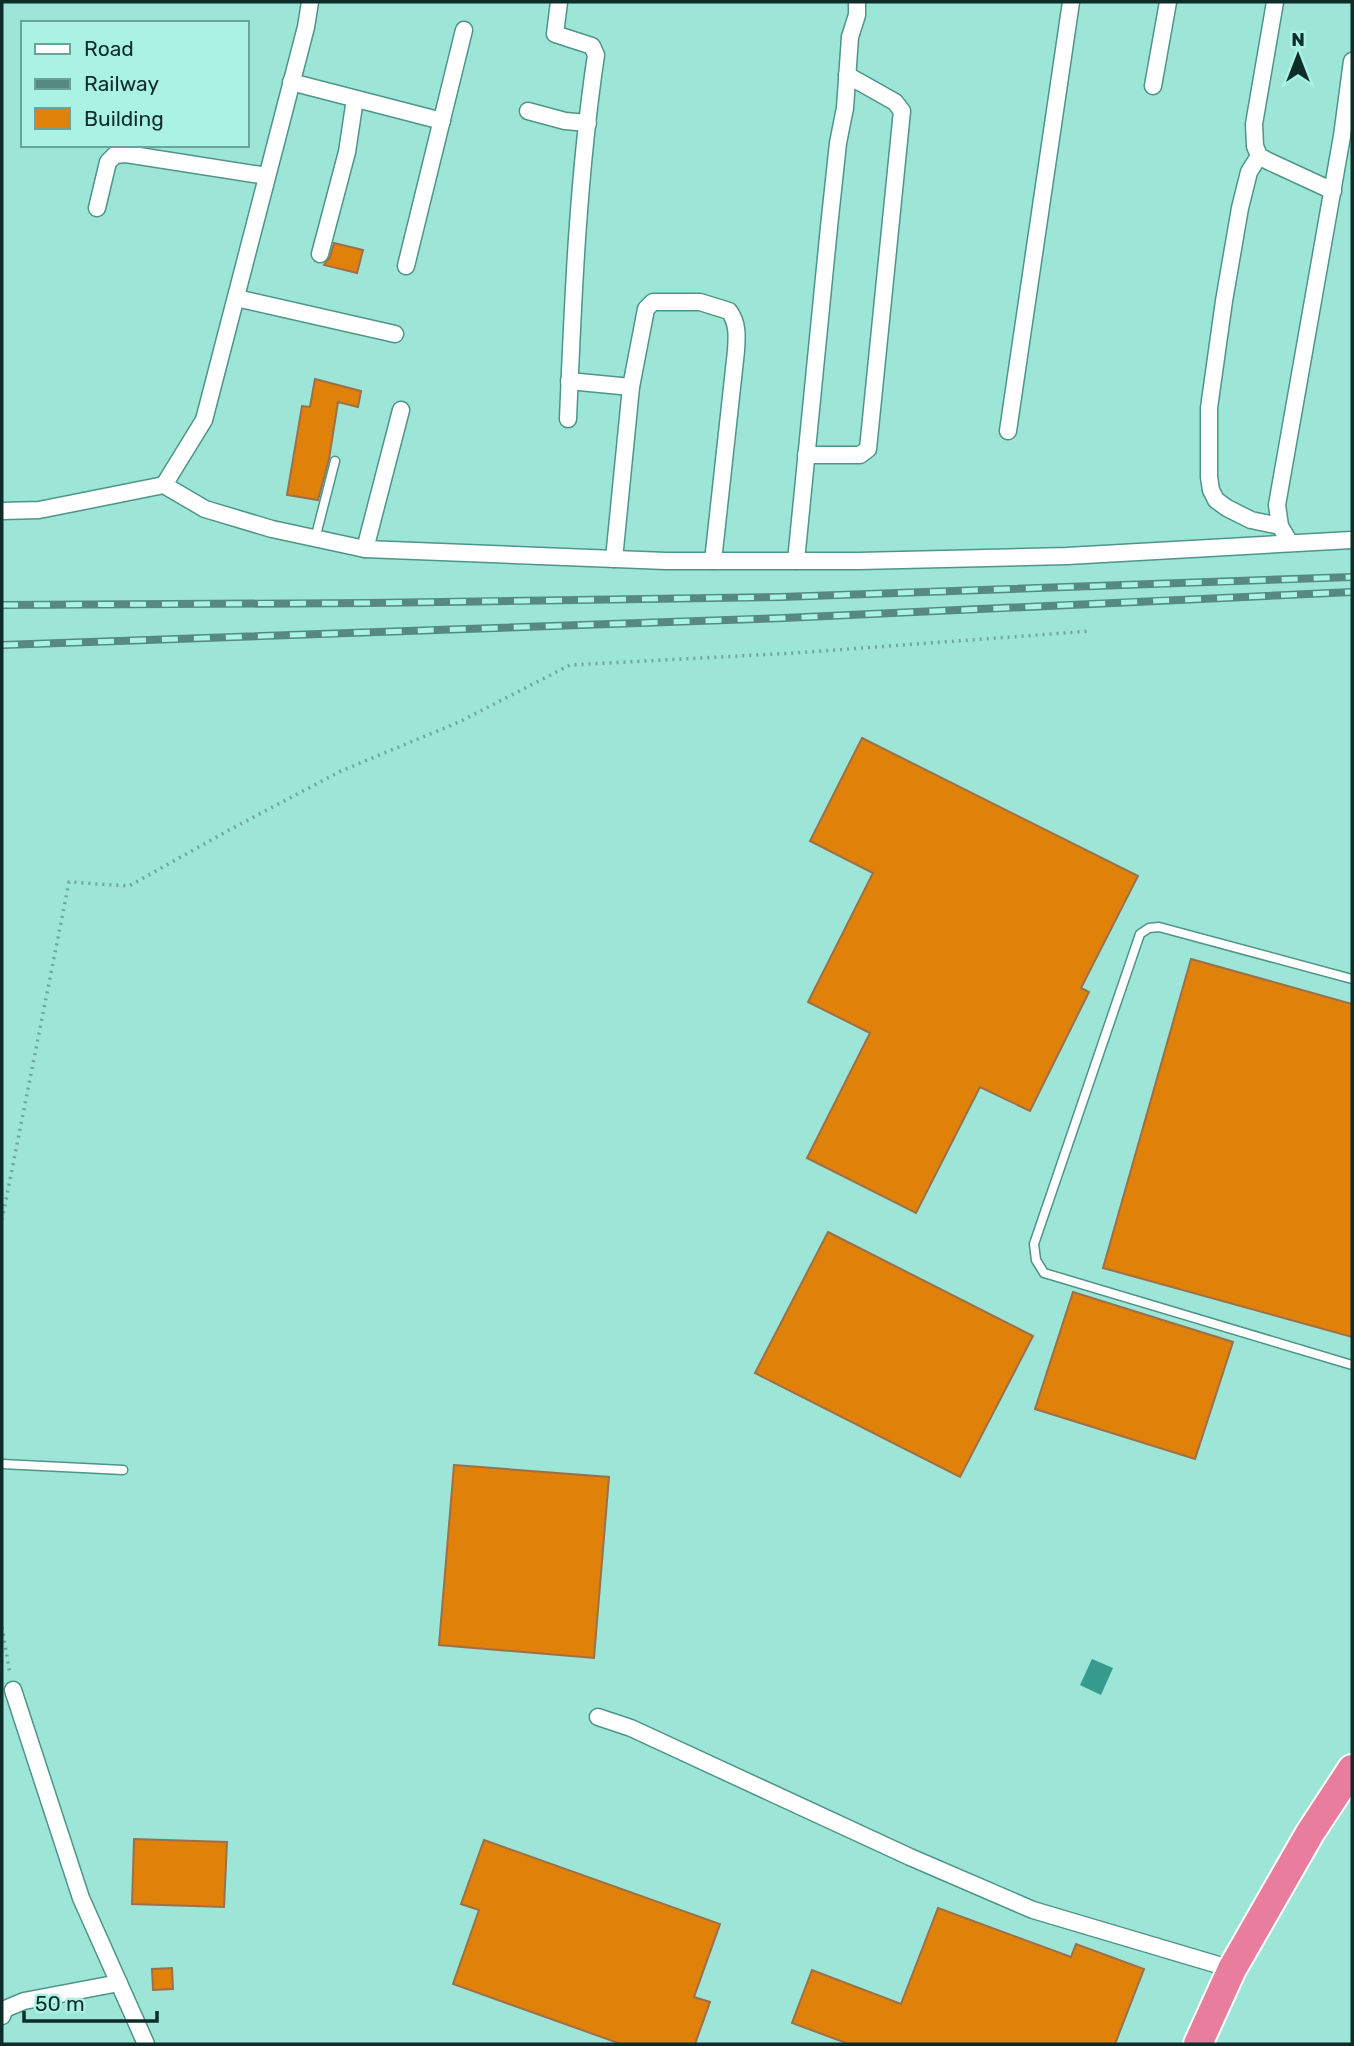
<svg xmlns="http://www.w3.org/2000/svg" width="1354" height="2046" viewBox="0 0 1354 2046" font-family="Rubik,sans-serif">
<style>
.water{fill:#369b8c}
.building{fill:#e08109;stroke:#9b704b;stroke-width:2}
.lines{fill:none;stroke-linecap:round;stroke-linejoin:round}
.lane-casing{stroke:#4e9589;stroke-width:11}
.street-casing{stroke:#4e9589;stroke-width:19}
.highway-casing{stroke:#fff;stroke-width:32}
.path{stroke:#6ea89d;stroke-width:3.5;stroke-dasharray:2 5;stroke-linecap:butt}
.lane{stroke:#fff;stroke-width:8}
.street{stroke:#fff;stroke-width:16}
.highway{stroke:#e87d9e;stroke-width:28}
.rail-casing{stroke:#568a81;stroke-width:8}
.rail{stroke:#a9f2e4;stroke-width:5;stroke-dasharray:16;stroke-linecap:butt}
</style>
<rect width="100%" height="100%" fill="#9ce5d7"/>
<path class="water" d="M1092,1659L1113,1668L1101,1695L1080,1685Z"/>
<g class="building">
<path d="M334,243L363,250L357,273L324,265L330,257Z"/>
<path d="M315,379L361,391L358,407L338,402L329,459L318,500L287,495L302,406L310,407Z"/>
<path d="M862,738L1138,876L1081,988L1089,992L1030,1111L980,1087L916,1213L807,1158L870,1033L808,1002L873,873L810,841Z"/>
<path d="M1191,959L1352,1004V1337L1103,1268Z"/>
<path d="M828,1232L1033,1336L960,1477L755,1373Z"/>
<path d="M1073,1292L1233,1342L1195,1459L1035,1409Z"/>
<path d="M454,1465L609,1477L594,1658L439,1645Z"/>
<path d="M134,1839L227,1842L224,1907L132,1904Z"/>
<path d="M484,1840L720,1924L694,1997L710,2002L695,2044H621L453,1984L479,1910L461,1904Z"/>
<path d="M938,1908L1071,1957L1076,1944L1144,1969L1115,2044H849L792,2023L812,1970L901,2004Z"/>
<path d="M172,1968L173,1989L153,1990L152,1969Z"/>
</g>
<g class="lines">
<g class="lane-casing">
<g id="lane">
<path d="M315,539L335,461"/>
<path d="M1352,979L1159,927L1149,928L1140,934L1034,1244L1036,1260L1044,1273L1352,1365"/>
<path d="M2,1464L123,1470"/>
</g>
</g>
<g class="street-casing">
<g id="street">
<path d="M559,2L555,34L592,46L596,55C578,175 573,298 568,419"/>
<path d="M1275,2L1254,124L1255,146L1259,156L1268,161L1333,191"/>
<path d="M291,82L442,121"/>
<path d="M1153,86L1168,2"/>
<path d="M528,111L565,121L588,123"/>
<path d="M1259,156L1249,172L1240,208L1224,301L1209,408V477L1211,490L1216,500L1227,508L1251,520L1280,526"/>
<path d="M97,208L108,162L115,155L126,154L267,176"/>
<path d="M320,254L347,152L355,99"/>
<path d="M406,266L464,30"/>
<path d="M236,298L395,334"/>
<path d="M569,381L631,387"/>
<path d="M1008,431L1071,2"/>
<path d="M806,455H860L868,449L902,111L895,102L847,75"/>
<path d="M164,485L204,420L306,27L310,2"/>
<path d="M2,511L39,510L164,485L205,509L272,529L365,549L666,561H859L1067,556L1352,540"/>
<path d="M1290,543L1280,526L1277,505L1342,136L1352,61"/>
<path d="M365,549L401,410"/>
<path d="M614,559L631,387L646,309L653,302H700L729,311C738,323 737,336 736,351L713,561"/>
<path d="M796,561L829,227L838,143L845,108L850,37L857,15V2"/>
<path d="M13,1690L81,1898L146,2044"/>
<path d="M598,1717L631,1728L910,1857L1033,1910L1232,1969"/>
<path d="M2,2016L5,2009L24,2001L119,1983"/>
</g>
</g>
<g class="highway-casing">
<path id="highway" d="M1198,2044L1232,1969L1310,1833L1352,1769"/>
</g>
<g class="path">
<path d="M2,1220L69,882L129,886L231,829L341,771L459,722L570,665L795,653L1091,631"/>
<path d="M2,1627L10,1674"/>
</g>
<use href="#lane" class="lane"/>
<use href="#street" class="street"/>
<use href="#highway" class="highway"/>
<g class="rail-casing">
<g id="rail">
<path d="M2,605L369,603L781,597L1352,577"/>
<path d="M2,645L784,618L1352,592"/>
</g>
</g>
<use href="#rail" class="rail"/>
</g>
<rect width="1354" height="2046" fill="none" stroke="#0f2d28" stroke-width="7"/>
<rect x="21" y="21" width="228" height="126" fill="#a9f2e4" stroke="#6ba399" stroke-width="2"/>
<rect x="35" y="44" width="35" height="10" fill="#ffffff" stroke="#6ba399" stroke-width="2"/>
<text x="84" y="56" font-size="21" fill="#0f2d28">Road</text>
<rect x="35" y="79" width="35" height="10" fill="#568a81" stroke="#6ba399" stroke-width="2"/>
<text x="84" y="91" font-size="21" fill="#0f2d28">Railway</text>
<rect x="35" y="108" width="35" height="21" fill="#e08109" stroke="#6ba399" stroke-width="2"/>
<text x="84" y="126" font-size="21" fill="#0f2d28">Building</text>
<g transform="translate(1298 56)" stroke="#a9f2e4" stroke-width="5" paint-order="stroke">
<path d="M0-5L12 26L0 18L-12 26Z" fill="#0f2d28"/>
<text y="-10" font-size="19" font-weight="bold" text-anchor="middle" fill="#0f2d28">N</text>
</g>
<path d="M24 2011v10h133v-10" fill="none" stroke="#0f2d28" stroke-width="3.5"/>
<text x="35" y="2011" font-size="21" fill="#0f2d28" stroke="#a9f2e4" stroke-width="5" paint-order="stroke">50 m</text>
</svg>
